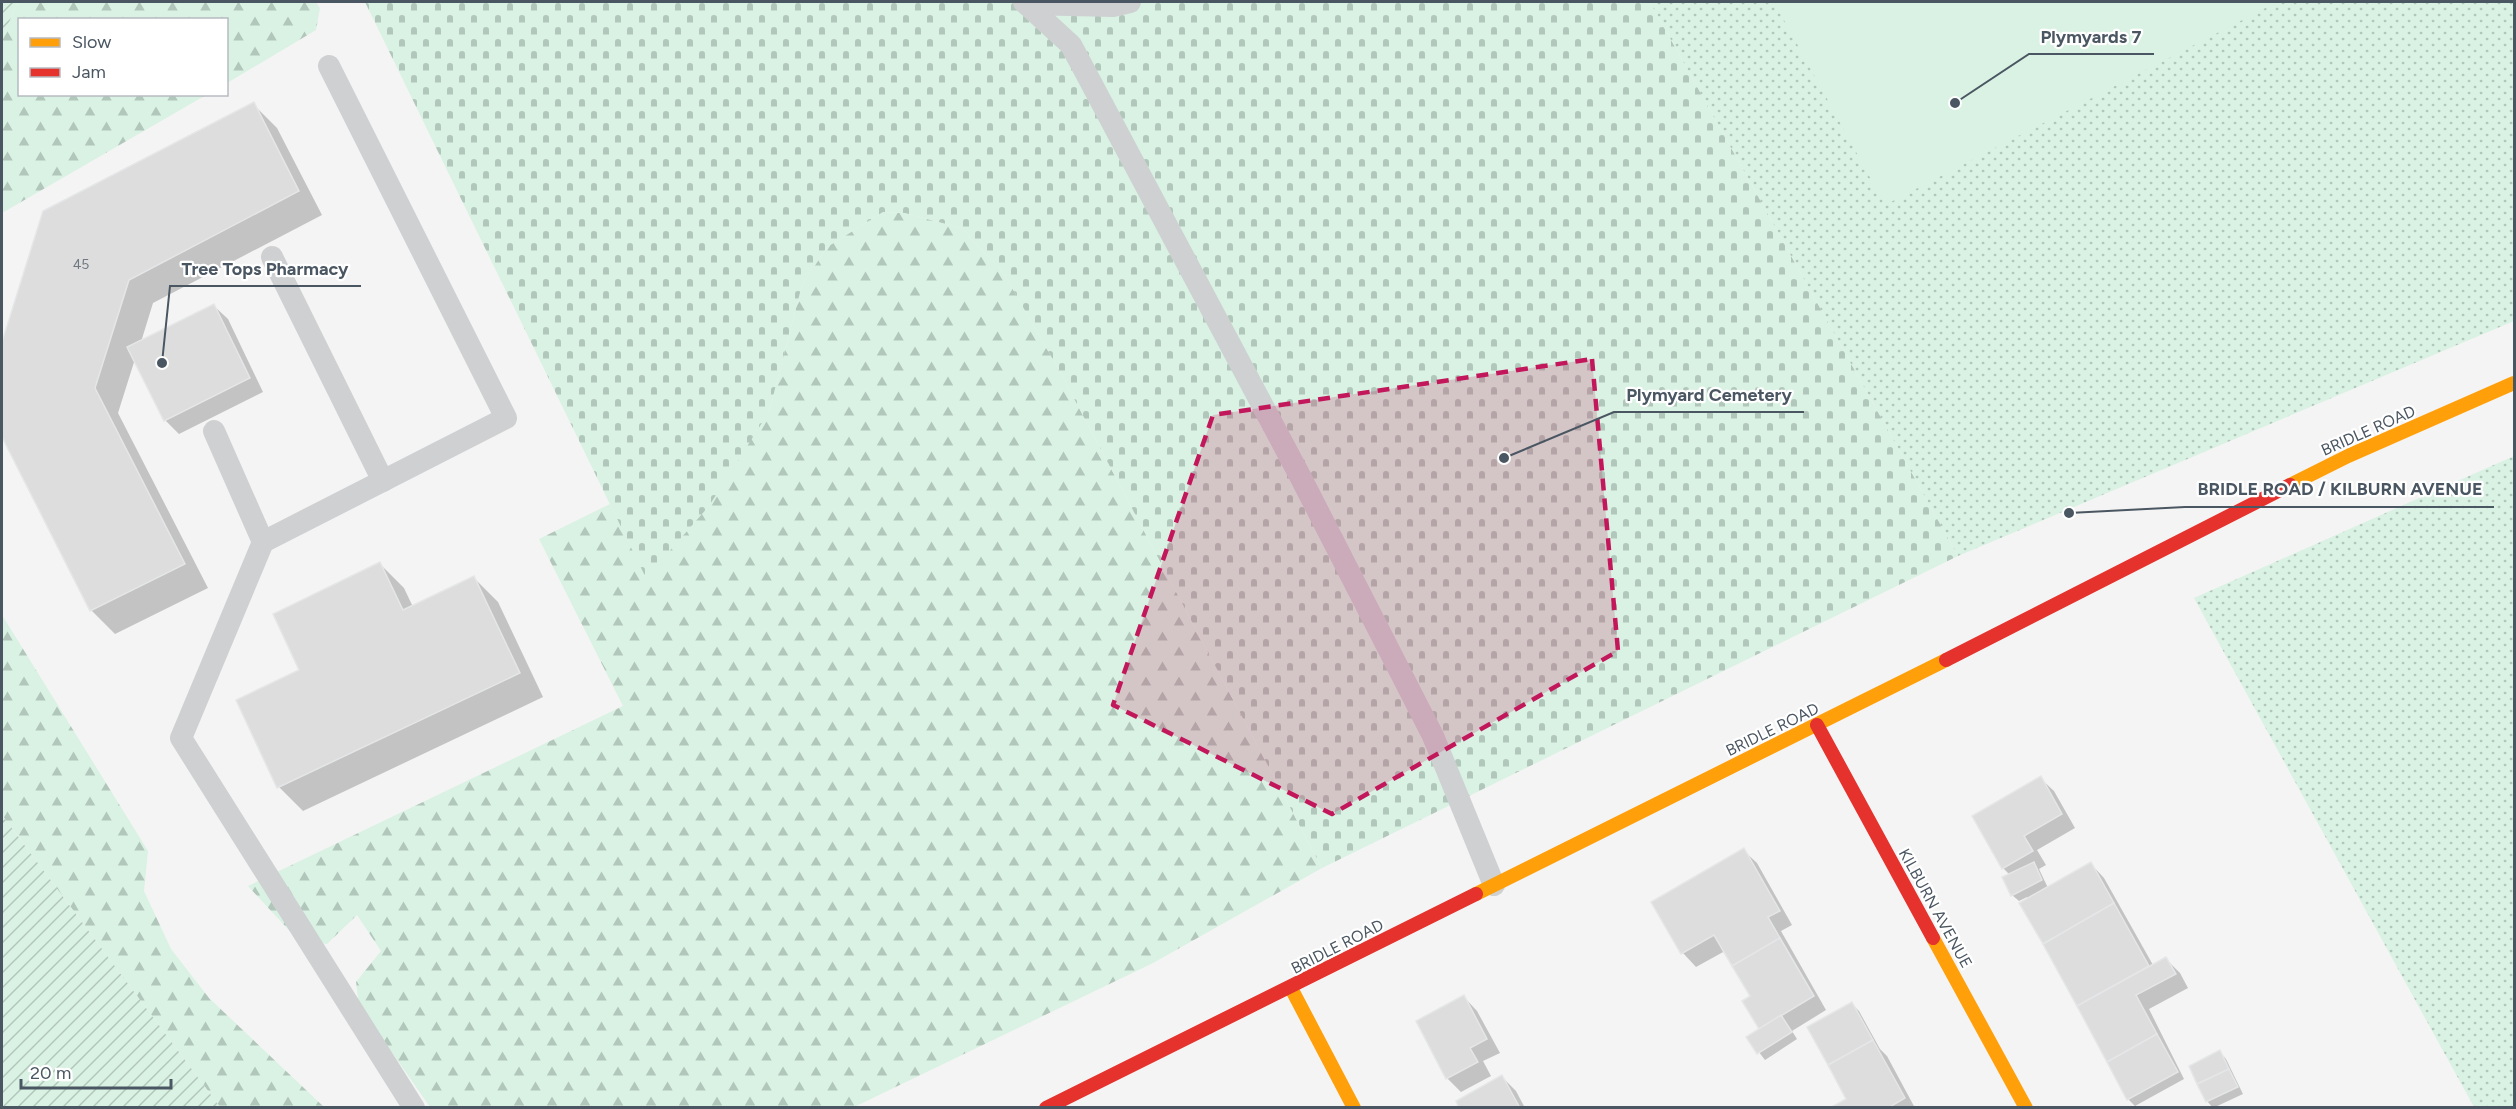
<svg xmlns="http://www.w3.org/2000/svg" width="2516" height="1109" viewBox="0 0 2516 1109" font-family="Figtree,sans-serif">
<style>
.forest{fill:url(#forest-firs)}
.cemetery{fill:url(#cemetery-stones)}
.park{fill:url(#park-dots)}
.garden{fill:url(#garden-furrows)}
.pitch{fill:#d9f2e3}
.shadow{fill:#0003}
.building{fill:#ddddde;stroke:#e5e6e7;stroke-width:1.5}
.lines{fill:none;stroke-linecap:round;stroke-linejoin:round}
.lane{stroke:#ced0d2;stroke-width:22}
.slow{stroke:#ff9f0a;stroke-width:14}
.jam{stroke:#e5322d;stroke-width:14}
.marked{fill:#c2185b;fill-opacity:0.2;stroke:#c2185b;stroke-width:4.5;stroke-dasharray:12 8;stroke-linejoin:round}
.labels{text-anchor:middle;stroke-width:4.5;stroke-linejoin:round;paint-order:stroke}
.number-label{font-size:14px;fill:#707881}
.street-label{font-size:16px;fill:#4a5661;stroke:#fff}
.leader{fill:none;stroke:#4a5661;stroke-width:2}
.callout-dot{fill:#4a5661;stroke:#fff;stroke-width:2}
.callout-label{font-size:18px;text-anchor:middle;font-weight:bold;fill:#4a5661;stroke:#fff;stroke-width:4.5;stroke-linejoin:round;paint-order:stroke}
</style>
<defs>
<pattern id="forest-firs" width="22" height="20" patternUnits="userSpaceOnUse" patternTransform="scale(1.5)"><rect width="22" height="20" fill="#d9f2e3"/><path d="M5 1l3.5 6h-7zM16 11l3.5 6h-7z" fill="#b2c7bb"/></pattern>
<pattern id="cemetery-stones" width="16" height="16" patternUnits="userSpaceOnUse" patternTransform="scale(1.5)"><rect width="16" height="16" fill="#d9f2e3"/><path d="M2 7V4a2 2 0 0 1 4 0v3zM10 15v-3a2 2 0 0 1 4 0v3z" fill="#b2c7bb"/></pattern>
<pattern id="park-dots" width="8" height="8" patternUnits="userSpaceOnUse" patternTransform="scale(1.5)"><rect width="8" height="8" fill="#d9f2e3"/><path d="M2 2h.1M6 6h.1" fill="none" stroke="#b2c7bb" stroke-width="1.8" stroke-linecap="round"/></pattern>
<pattern id="garden-furrows" width="10" height="10" patternUnits="userSpaceOnUse" patternTransform="scale(1.5)"><rect width="10" height="10" fill="#d9f2e3"/><path d="M-1 1l2-2M0 10L10 0M9 11l2-2" fill="none" stroke="#b2c7bb"/></pattern>
</defs>
<rect width="100%" height="100%" fill="#f4f4f4"/>
<g class="forest">
<path d="M18,2H316L320,8L316,30L227,83L226,20H20V94L206,95L2,213V38Z"/>
<path d="M883,212L905,213L961,228L1003,272L1060,372L1322,868L1153,963L852,1108L430,1107L359,1005L356,982L381,951L357,915L327,944L297,939L248,886L623,706L539,539L610,504L646,577L769,412L802,285L827,247Z"/>
<path d="M2,615L148,851L144,891L171,949L209,998L324,1107H220L2,815Z"/>
</g>
<path class="cemetery" d="M365,2H1650L1958,556L1322,868L1060,372L1003,272L961,228L905,213L883,212L827,247L802,285L769,412L709,506L646,578Z"/>
<g class="park">
<path d="M1650,2H2514V321L1958,556Z"/>
<path d="M2514,456V1107H2474L2194,598Z"/>
</g>
<g class="garden">
<path d="M2,2H18L2,38Z"/>
<path d="M2,815L220,1107H2Z"/>
</g>
<path class="pitch" d="M1774,2H2277L1885,205Z"/>
<g class="shadow">
<path d="M253,104L277,128L322,215L153,303L141,342L214,306L228,319L263,392L179,434L165,420L135,359L118,413L208,588L115,634L91,610L2,434V347L44,212Z"/>
<path d="M380,564L404,588L413,607L474,578L498,602L543,697L303,811L279,787L301,670Z"/>
<path d="M2040,778L2054,791L2075,828L2037,850L2046,865L2039,869L2048,888L2091,864L2104,878L2153,965L2166,959L2180,973L2188,988L2149,1009L2184,1079L2135,1106L2128,1099L2021,904L2028,900L2027,897L2019,901L2012,895L2010,875L2003,868L1974,817Z"/>
<path d="M1743,850L1757,863L1792,925L1781,931L1826,1010L1792,1031L1797,1039L1765,1060L1748,1038L1761,1029L1752,997L1725,951L1696,967L1683,953L1653,903Z"/>
<path d="M1464,997L1477,1011L1500,1053L1483,1061L1491,1076L1461,1092L1447,1078Z"/>
<path d="M1852,1004L1859,1011L1880,1049L1887,1056L1915,1108H1833L1848,1099Z"/>
<path d="M2220,1052L2226,1059L2243,1094L2213,1108L2207,1101Z"/>
<path d="M1502,1077L1516,1091L1525,1108H1461Z"/>
</g>
<g class="building">
<path d="M254,102L299,191L129,280L95,388L185,564L90,611L2,437V342L43,211Z"/>
<path d="M214,304L250,378L164,421L127,347Z"/>
<path d="M380,562L403,610L474,576L520,673L277,788L236,700L299,670L273,614Z"/>
<path d="M2041,776L2062,814L2024,836L2033,851L2002,869L1972,816Z"/>
<path d="M1744,848L1780,911L1768,917L1780,938L1732,966L1714,935L1681,954L1651,902Z"/>
<path d="M2034,862L2042,880L2011,896L2002,877Z"/>
<path d="M2091,862L2114,903L2043,944L2019,903Z"/>
<path d="M2114,903L2149,966L2077,1006L2043,944Z"/>
<path d="M1780,938L1814,996L1759,1029L1742,1001L1750,996L1732,966Z"/>
<path d="M2166,957L2176,974L2136,995L2157,1034L2107,1062L2077,1006Z"/>
<path d="M1464,995L1487,1039L1470,1048L1478,1062L1446,1079L1416,1021Z"/>
<path d="M1852,1002L1873,1040L1828,1065L1807,1027Z"/>
<path d="M1781,1015L1792,1032L1757,1054L1746,1037Z"/>
<path d="M2157,1034L2178,1072L2127,1100L2107,1062Z"/>
<path d="M1873,1040L1905,1098L1888,1108H1830L1846,1099L1828,1065Z"/>
<path d="M2220,1050L2229,1069L2197,1084L2189,1066Z"/>
<path d="M2229,1069L2238,1087L2206,1102L2197,1084Z"/>
<path d="M1502,1075L1520,1108H1459L1456,1101Z"/>
</g>
<g class="lines">
<g class="lane">
<path d="M1024,2L1071,45L1300,476L1433,736L1494,885"/>
<path d="M1027,4L1113,6L1130,2"/>
<path d="M272,257L383,481"/>
<path d="M214,431L263,542L181,738L414,1108"/>
<path d="M263,542L506,418L329,66"/>
</g>
<g class="slow">
<path d="M2290,485L2348,456L2514,383"/>
<path d="M1476,894L1946,660"/>
<path d="M1933,938L2026,1108"/>
<path d="M1291,988L1354,1108"/>
</g>
<g class="jam">
<path d="M1946,660L2290,485"/>
<path d="M1817,725L1933,938"/>
<path d="M1046,1108L1476,894"/>
</g>
</g>
<path class="marked" d="M1592,359L1618,651L1332,814L1113,705L1213,415Z"/>
<g class="labels">
<g class="number-label">
<text x="81" y="269">45</text>
</g>
<g class="street-label">
<text transform="translate(2368 430) rotate(-24)" y="6">BRIDLE ROAD</text>
<text transform="translate(1772 729) rotate(-26)" y="6">BRIDLE ROAD</text>
<text transform="translate(1936 908) rotate(61)" y="6">KILBURN AVENUE</text>
<text transform="translate(1337 946) rotate(-27)" y="6">BRIDLE ROAD</text>
</g>
</g>
<path class="leader" d="M1955 103L2029 54H2154M162 363L170 286H361M1504 458L1614 412H1804M2069 513L2185 507H2494"/>
<g class="callout-dot">
<circle cx="1955" cy="103" r="6"/>
<circle cx="162" cy="363" r="6"/>
<circle cx="1504" cy="458" r="6"/>
<circle cx="2069" cy="513" r="6"/>
</g>
<g class="callout-label">
<text x="2091" y="43">Plymyards 7</text>
<text x="265" y="275">Tree Tops Pharmacy</text>
<text x="1709" y="401">Plymyard Cemetery</text>
<text x="2340" y="495">BRIDLE ROAD / KILBURN AVENUE</text>
</g>
<rect width="2516" height="1109" fill="none" stroke="#4a5661" stroke-width="6"/>
<rect x="18" y="18" width="210" height="78" fill="#ffffff" stroke="#b7bbc0" stroke-width="1.5"/>
<rect x="30" y="38" width="30" height="9" fill="#ff9f0a" stroke="#b7bbc0" stroke-width="1.5"/>
<text x="72" y="48" font-size="18" fill="#4a5661">Slow</text>
<rect x="30" y="68" width="30" height="9" fill="#e5322d" stroke="#b7bbc0" stroke-width="1.5"/>
<text x="72" y="78" font-size="18" fill="#4a5661">Jam</text>
<path d="M21 1079v9h150v-9" fill="none" stroke="#4a5661" stroke-width="3"/>
<text x="30" y="1079" font-size="18" fill="#4a5661" stroke="#ffffff" stroke-width="4.5" paint-order="stroke">20 m</text>
</svg>
